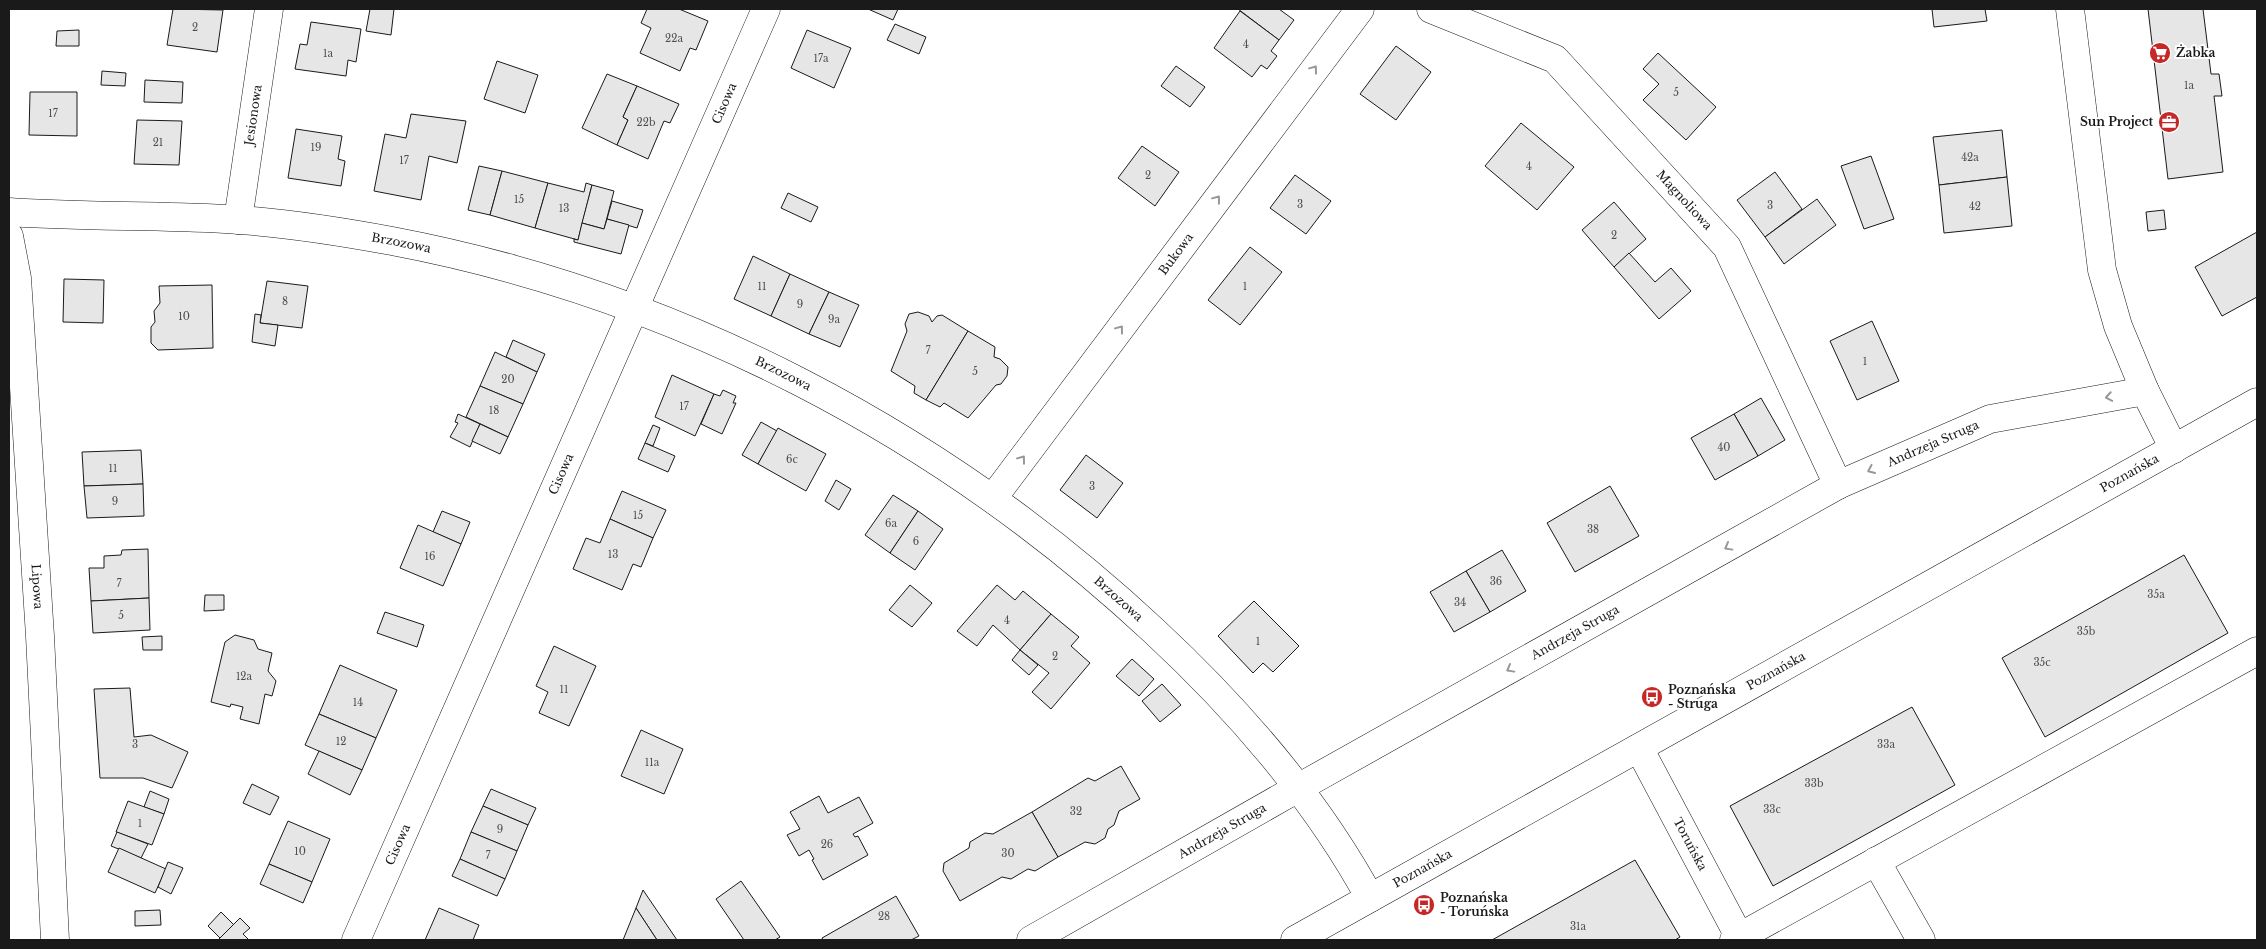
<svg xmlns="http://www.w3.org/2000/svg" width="2266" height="949" viewBox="0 0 2266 949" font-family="'Libre Baskerville',serif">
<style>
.building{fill:#e6e6e6;stroke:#1a1a1a}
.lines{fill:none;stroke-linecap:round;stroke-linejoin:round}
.street-casing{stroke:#1a1a1a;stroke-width:29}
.secondary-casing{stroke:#1a1a1a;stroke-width:29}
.street{stroke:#fff;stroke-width:28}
.secondary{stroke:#fff;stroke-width:28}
.oneway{stroke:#989898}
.labels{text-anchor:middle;stroke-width:4;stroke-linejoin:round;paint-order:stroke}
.number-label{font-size:10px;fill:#4d4d4d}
.poi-label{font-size:12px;font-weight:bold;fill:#1a1a1a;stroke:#fff;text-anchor:start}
.street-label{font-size:12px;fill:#1a1a1a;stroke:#fff}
</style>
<rect width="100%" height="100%" fill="#fff"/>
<g class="building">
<path d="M173,9L223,10L217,52L167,45Z"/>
<path d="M370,9H394L391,35L366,31Z"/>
<path d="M647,9H679L708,21L696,50L690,48L680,71L640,53L651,28L641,23Z"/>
<path d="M868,9H898L893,20Z"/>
<path d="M1238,9H1279L1294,20L1279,40Z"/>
<path d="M1932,9H1985L1987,21L1934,27Z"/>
<path d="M2148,9H2203L2211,74H2219L2222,96H2214L2223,172L2168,179Z"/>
<path d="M1240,11L1279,40L1271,51L1277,56L1267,69L1261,65L1252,77L1214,48Z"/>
<path d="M311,22L361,29L356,62L348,60L346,76L295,69L300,44L307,45Z"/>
<path d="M895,24L926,37L919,54L887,40Z"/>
<path d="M79,30V46H56L57,31Z"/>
<path d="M807,30L851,48L834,88L791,68Z"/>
<path d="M1396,46L1431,72L1396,120L1360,94Z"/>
<path d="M1658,53L1716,107L1686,140L1643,100L1659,84L1643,69Z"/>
<path d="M497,61L538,75L525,113L484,99Z"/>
<path d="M1176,66L1205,87L1190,107L1161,86Z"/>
<path d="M102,71L126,73L125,86L101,85Z"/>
<path d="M607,74L637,86L623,117L628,120L617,145L582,128Z"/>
<path d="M145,80L183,82L182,103L144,102Z"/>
<path d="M637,86L679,104L670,123L664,121L648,159L617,145L628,120L623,117Z"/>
<path d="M30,92H77V136L29,135Z"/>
<path d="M411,114L466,121L457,163L429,156L421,200L374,191L385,134L406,138Z"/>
<path d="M137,120L182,121L179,165L134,164Z"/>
<path d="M1521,123L1574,167L1537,210L1485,166Z"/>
<path d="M296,129L342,136L338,159L345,161L341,186L288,178Z"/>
<path d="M2002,130L2007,177L1939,185L1933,137Z"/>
<path d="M1142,146L1179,172L1155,206L1118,178Z"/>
<path d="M1871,156L1894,219L1864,229L1841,166Z"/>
<path d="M479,166L502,171L490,215L468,210Z"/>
<path d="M502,171L548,183L535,228L490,215Z"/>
<path d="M1775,172L1802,209L1765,237L1737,200Z"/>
<path d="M1295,175L1331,201L1306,234L1270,208Z"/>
<path d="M2007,177L2012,226L1944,233L1939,185Z"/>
<path d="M548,183L584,192L586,183L592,185L578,240L535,228Z"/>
<path d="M592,185L614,191L604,229L582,223Z"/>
<path d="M788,193L818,207L811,222L781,208Z"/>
<path d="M1817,199L1836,225L1784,264L1765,237Z"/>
<path d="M612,201L643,210L637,228L607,219Z"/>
<path d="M1614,202L1646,239L1614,267L1582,230Z"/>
<path d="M2164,210L2166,229L2148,231L2146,212Z"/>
<path d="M607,219L629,225L621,254L574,242V239L578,240L582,223L604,229Z"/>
<path d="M2257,232V297L2222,316L2195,267Z"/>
<path d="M1250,247L1282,272L1240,325L1208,300Z"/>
<path d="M1629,253L1655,282L1671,268L1691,291L1659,319L1614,267Z"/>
<path d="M753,256L790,274L771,316L734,299Z"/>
<path d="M790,274L829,292L809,334L771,316Z"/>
<path d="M64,279L104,280L103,323L63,322Z"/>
<path d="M267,281L308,286L302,328L260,323Z"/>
<path d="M212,285L213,348L158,350L151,343V327L155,322L154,311L160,303L159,286Z"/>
<path d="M829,292L859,305L840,347L809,334Z"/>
<path d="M918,312L929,316L932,322L937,316L942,315L968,331L926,400L914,393L915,386L891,371L907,331L905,324L909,314Z"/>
<path d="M255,314L261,315L260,323L278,325L275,346L252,342Z"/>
<path d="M1872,321L1899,381L1857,400L1830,341Z"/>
<path d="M968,331L995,347L994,357L1000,359L1008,367L1007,376L1001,384L996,385L968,418L944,403L940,407L926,400Z"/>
<path d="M513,340L545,354L537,372L506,357Z"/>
<path d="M495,352L537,372L523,404L480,386Z"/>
<path d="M672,375L714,394L695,436L655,417Z"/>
<path d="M480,386L523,404L508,437L466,417Z"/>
<path d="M723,390L736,396L733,403H736L722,434L701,424L714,394L720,396Z"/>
<path d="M1761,398L1785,440L1758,456L1734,414Z"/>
<path d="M458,414L480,424L470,447L450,437L458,423L455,422Z"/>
<path d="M1734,414L1758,456L1715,480L1691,438Z"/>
<path d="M761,422L777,431L758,464L742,455Z"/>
<path d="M480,424L508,437L500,454L472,441Z"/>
<path d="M653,425L660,428L653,446L645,443Z"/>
<path d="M778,428L826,454L806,491L758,464Z"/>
<path d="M645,443L675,456L668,472L638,459Z"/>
<path d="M141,450L143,484L84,486L82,452Z"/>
<path d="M1086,455L1123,483L1097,518L1060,490Z"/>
<path d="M836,480L851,489L839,510L825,501Z"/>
<path d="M143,484L144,516L87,518L84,486Z"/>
<path d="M1610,486L1639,536L1575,572L1547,523Z"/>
<path d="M622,491L666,510L653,538L610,519Z"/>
<path d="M893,495L918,511L890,553L865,535Z"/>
<path d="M442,511L470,522L461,544L433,532Z"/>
<path d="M918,511L943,529L915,570L890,553Z"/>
<path d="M610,519L653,538L641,567L633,564L622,590L573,569L586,538L600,543Z"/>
<path d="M418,525L461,544L443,586L400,568Z"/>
<path d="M148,549L149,598L91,601L89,568H104V556L121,555L122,550Z"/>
<path d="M1502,550L1526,591L1490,612L1466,571Z"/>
<path d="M2184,555L2228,633L2045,737L2002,658Z"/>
<path d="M1466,571L1490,612L1454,632L1430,592Z"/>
<path d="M910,585L932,603L912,627L889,610Z"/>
<path d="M997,585L1015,600L1023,591L1051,614L1020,650L993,625L977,646L957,631Z"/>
<path d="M205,595H224V610L204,611Z"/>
<path d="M149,598L150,630L93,633L91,601Z"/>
<path d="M1254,601L1299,646L1273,672L1263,663L1253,673L1218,636Z"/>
<path d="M385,612L424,625L417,647L377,633Z"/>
<path d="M1051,614L1079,637L1071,646L1090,663L1051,709L1032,692L1049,673L1020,650Z"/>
<path d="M235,635L254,640L258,649L272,653L268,671L276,681L272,696L265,694L259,724L240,719L243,707L231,704L230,707L211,702L225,642Z"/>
<path d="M162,636V650H143L142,637Z"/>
<path d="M554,646L596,666L569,726L539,713L548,692L536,686Z"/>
<path d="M1020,650L1038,665L1029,675L1012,660Z"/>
<path d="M1132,659L1154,679L1139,696L1116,676Z"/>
<path d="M340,665L397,690L376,738L319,714Z"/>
<path d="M1162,684L1181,705L1160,722L1142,701Z"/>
<path d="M130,688L134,737L151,735L188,752L172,788L143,778H100L94,689Z"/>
<path d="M1912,707L1955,785L1773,886L1730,806Z"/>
<path d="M319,714L376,738L362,770L305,745Z"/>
<path d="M641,730L683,749L664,794L621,776Z"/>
<path d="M319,751L362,770L350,795L308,774Z"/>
<path d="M1121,766L1140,799L1119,811L1114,825L1108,829L1105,838L1095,844L1085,842L1058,857L1032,812L1088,778L1095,781Z"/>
<path d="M252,784L279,797L270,815L243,803Z"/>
<path d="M491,789L536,808L528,825L483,806Z"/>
<path d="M150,791L169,799L164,814L144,807Z"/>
<path d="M819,796L828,813L859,797L873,823L853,834L855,837L858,836L868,855L823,880L812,860L814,859L809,850L799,856L787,835L800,829L790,812Z"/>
<path d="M128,801L164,814L152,845L116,832Z"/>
<path d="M483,806L528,825L517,851L471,832Z"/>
<path d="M1032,812L1058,857L1035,871L1028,869L1011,879L1002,877L960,901L943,871L944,863L969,848L970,842L985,833L993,834Z"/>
<path d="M288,821L330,839L312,882L269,864Z"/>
<path d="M117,832L148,844L141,858L111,846Z"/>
<path d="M471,832L517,851L505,879L460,859Z"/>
<path d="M119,848L166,869L155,893L108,872Z"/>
<path d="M460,859L505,879L497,896L452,876Z"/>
<path d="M1635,860L1680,937L1675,940H1492Z"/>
<path d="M168,862L183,868L171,894L158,887Z"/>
<path d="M269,864L312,882L303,903L260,884Z"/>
<path d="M741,881L780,937L775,940H744L716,899Z"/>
<path d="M643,890L677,940H657L636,908Z"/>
<path d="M896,896L919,936L911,940H823L822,938Z"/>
<path d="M439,908L479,925L473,940H425Z"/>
<path d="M636,908L657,940H623Z"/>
<path d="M160,910L161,925L135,926V911Z"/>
<path d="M221,912L234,925L220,938L208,926Z"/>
<path d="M240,918L250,928L243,934L249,940H218Z"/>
</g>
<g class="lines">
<g class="street-casing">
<g id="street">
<path id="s1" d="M1431,9L1555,59L1727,247L1838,485"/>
<path d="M2070,9L2102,270L2118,326L2145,391"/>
<path id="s2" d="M9,212C81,217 153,215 225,219C281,222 338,231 392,241C677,295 943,434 1154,631C1238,709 1315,797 1370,898"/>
<path id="s3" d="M238,220L269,9"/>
<path id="s4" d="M9,236L17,278L40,636L55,940"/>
<path id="s5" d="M993,498L1360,9"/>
<path id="s6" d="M1639,748L1741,940"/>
<path d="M1876,861L1921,940"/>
<path id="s7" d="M356,940L766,9"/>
<path id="s8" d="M1031,940L1298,788L1838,485L1990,419L2145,391L2174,449"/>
<path d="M1734,940L2257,651"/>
</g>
</g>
<g class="secondary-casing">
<g id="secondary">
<path id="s9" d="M1295,940L2257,402"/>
</g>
</g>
<use href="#street" class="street"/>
<use href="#secondary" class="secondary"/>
</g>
<defs><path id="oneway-chevron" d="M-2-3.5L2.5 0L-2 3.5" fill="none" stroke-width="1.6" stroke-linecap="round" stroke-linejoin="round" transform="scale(1.25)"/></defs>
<g class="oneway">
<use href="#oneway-chevron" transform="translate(1314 69) rotate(-53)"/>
<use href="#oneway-chevron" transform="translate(1217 199) rotate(-53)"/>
<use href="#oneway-chevron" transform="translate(1120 329) rotate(-53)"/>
<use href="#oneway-chevron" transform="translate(2109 397) rotate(170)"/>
<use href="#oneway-chevron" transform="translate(1022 459) rotate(-53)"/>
<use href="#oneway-chevron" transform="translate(1871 470) rotate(156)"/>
<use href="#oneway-chevron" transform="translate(1728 547) rotate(151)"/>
<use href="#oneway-chevron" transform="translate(1510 669) rotate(151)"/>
</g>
<defs>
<g id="supermarket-disc" transform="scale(1.125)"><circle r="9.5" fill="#c62828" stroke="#fff"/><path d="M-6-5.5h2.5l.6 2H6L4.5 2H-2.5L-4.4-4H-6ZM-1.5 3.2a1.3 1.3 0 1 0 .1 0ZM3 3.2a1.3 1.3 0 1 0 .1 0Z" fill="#fff"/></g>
<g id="office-disc" transform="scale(1.125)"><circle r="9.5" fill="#c62828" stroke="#fff"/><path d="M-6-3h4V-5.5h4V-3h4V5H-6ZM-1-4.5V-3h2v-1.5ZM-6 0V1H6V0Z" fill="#fff"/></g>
<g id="bus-disc" transform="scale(1.125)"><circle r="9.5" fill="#c62828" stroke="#fff"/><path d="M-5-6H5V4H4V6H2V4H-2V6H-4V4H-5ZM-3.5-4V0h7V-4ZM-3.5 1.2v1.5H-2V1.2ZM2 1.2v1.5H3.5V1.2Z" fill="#fff"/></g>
</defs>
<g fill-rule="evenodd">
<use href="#supermarket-disc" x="2160" y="53"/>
<use href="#office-disc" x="2169" y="122"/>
<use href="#bus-disc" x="1652" y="697"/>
<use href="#bus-disc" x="1424" y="905"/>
</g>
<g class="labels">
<g class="number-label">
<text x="195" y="31">2</text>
<text x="674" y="42">22a</text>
<text x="1246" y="48">4</text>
<text x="328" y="57">1a</text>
<text x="821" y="62">17a</text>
<text x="2189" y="89">1a</text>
<text x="1676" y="96">5</text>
<text x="53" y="117">17</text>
<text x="646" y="126">22b</text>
<text x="158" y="146">21</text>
<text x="316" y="151">19</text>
<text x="1970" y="161">42a</text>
<text x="404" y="164">17</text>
<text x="1529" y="170">4</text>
<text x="1148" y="179">2</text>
<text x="519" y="203">15</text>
<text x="1300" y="208">3</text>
<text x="1770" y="209">3</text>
<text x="1975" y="210">42</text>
<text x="564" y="212">13</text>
<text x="1614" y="239">2</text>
<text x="762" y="290">11</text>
<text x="1245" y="290">1</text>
<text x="285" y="305">8</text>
<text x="800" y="308">9</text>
<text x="184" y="320">10</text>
<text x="834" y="323">9a</text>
<text x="928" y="354">7</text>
<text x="1865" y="365">1</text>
<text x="975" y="375">5</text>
<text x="508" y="383">20</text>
<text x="684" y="410">17</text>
<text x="494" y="414">18</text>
<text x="1724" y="451">40</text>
<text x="792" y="463">6c</text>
<text x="113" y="472">11</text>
<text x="1092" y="490">3</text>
<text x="115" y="505">9</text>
<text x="638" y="519">15</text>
<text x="891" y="527">6a</text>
<text x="1593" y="533">38</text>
<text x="916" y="545">6</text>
<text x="613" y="558">13</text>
<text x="430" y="560">16</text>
<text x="1496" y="585">36</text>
<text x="119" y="587">7</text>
<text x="2156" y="598">35a</text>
<text x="1460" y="606">34</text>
<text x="121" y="619">5</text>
<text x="1007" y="624">4</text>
<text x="2086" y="635">35b</text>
<text x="1258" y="645">1</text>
<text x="1055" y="660">2</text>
<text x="2042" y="666">35c</text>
<text x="244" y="680">12a</text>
<text x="564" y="693">11</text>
<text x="358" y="706">14</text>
<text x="341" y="745">12</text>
<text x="135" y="748">3</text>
<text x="1886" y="748">33a</text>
<text x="652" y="766">11a</text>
<text x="1814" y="787">33b</text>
<text x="1772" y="813">33c</text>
<text x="1076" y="815">32</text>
<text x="140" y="827">1</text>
<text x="500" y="833">9</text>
<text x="827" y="848">26</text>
<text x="300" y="855">10</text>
<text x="1008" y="857">30</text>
<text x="488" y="859">7</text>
<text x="884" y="920">28</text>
<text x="1578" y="930">31a</text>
</g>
<g class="poi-label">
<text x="2176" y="57">Żabka</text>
<text x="2153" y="126" text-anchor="end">Sun Project</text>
<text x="1668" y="694">Poznańska<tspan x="1668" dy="14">- Struga</tspan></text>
<text x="1440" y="902">Poznańska<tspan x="1440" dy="14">- Toruńska</tspan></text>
</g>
<g class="street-label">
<text dy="4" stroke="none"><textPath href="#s7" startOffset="914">Cisowa</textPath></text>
<text dy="4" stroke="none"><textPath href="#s3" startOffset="106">Jesionowa</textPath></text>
<text dy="4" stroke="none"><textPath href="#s1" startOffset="325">Magnoliowa</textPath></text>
<text dy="4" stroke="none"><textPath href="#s2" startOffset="394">Brzozowa</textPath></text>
<text dy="4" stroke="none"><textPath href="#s5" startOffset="305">Bukowa</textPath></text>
<text dy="4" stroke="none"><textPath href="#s2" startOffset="799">Brzozowa</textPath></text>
<text dy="4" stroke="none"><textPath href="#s8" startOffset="1030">Andrzeja Struga</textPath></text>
<text dy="4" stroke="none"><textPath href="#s7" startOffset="509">Cisowa</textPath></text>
<text dy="4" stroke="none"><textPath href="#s9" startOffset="956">Poznańska</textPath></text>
<text dy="4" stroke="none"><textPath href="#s4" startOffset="352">Lipowa</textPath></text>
<text dy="4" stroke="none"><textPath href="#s2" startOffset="1204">Brzozowa</textPath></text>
<text dy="4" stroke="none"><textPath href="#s8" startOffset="625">Andrzeja Struga</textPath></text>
<text dy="4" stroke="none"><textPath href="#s9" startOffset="551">Poznańska</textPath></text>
<text dy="4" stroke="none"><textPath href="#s8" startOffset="220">Andrzeja Struga</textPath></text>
<text dy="4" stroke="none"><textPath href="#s6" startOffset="109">Toruńska</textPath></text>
<text dy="4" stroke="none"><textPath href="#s7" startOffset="104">Cisowa</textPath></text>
<text dy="4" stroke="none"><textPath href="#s9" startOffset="146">Poznańska</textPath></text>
</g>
</g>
<rect width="2266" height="949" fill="none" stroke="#1a1a1a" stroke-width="20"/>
</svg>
